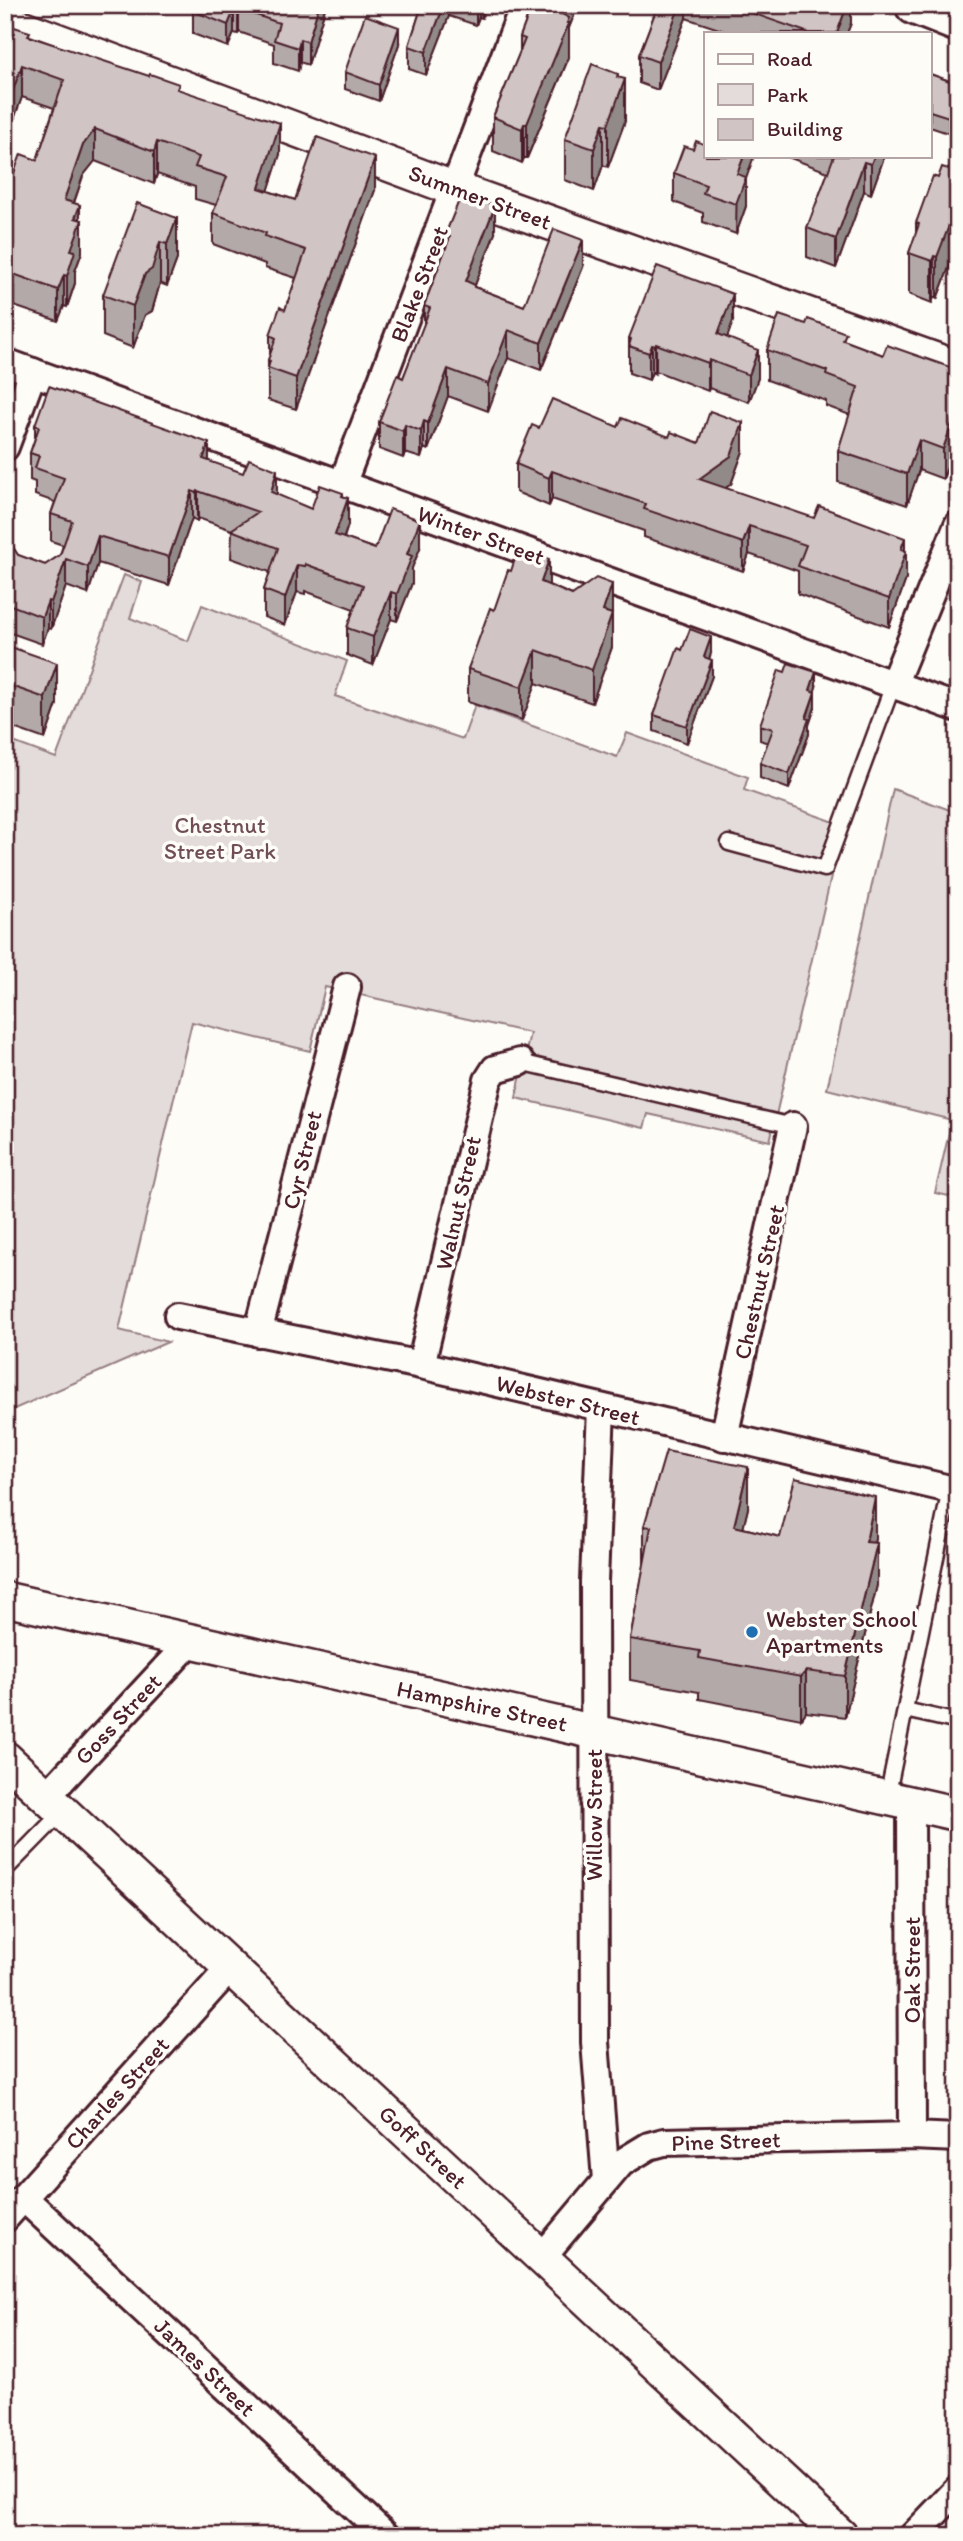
<svg xmlns="http://www.w3.org/2000/svg" width="963" height="2541" viewBox="0 0 963 2541" font-family="Itim,sans-serif">
<style>
.park{fill:#e3dcda;stroke:#967e82;stroke-width:2}
.lines{fill:none;stroke-linecap:round;stroke-linejoin:round}
.service-casing{stroke:#4a1f2b;stroke-width:19}
.minor-casing{stroke:#4a1f2b;stroke-width:32}
.tertiary-casing{stroke:#4a1f2b;stroke-width:38}
.secondary-casing{stroke:#4a1f2b;stroke-width:44}
.service{stroke:#fdfcf7;stroke-width:14}
.minor{stroke:#fdfcf7;stroke-width:26}
.tertiary{stroke:#fdfcf7;stroke-width:33}
.secondary{stroke:#fdfcf7;stroke-width:38}
.wall{fill:#b3a9a9;stroke:#4a1f2b;stroke-width:2}
.shaded-wall{fill:#928a89;stroke:#4a1f2b;stroke-width:2}
.building{fill:#d0c5c4;stroke:#4a1f2b;stroke-width:2}
.poi-dot{fill:#1f6fb2;stroke:#fdfcf7;stroke-width:2.5}
.labels{text-anchor:middle;stroke-width:7;stroke-linejoin:round;paint-order:stroke}
.street-label{font-size:23px;fill:#4a1f2b;stroke:#fdfcf7}
.park-label{font-size:23px;fill:#704e57;stroke:#fdfcf7}
.poi-label{font-size:23px;fill:#4a1f2b;stroke:#fdfcf7;text-anchor:start}
</style>
<rect width="100%" height="100%" fill="#fdfcf7"/>
<filter id="ink" filterUnits="userSpaceOnUse"><feTurbulence type="fractalNoise" baseFrequency=".0143" numOctaves="2"/><feDisplacementMap in="SourceGraphic" scale="14" xChannelSelector="R" yChannelSelector="G"/><feConvolveMatrix kernelMatrix="1 2 1 2 8 2 1 2 1" color-interpolation-filters="sRGB"/></filter>
<g filter="url(#ink)">
<g class="park">
<path d="M124,575L142,582L130,618L188,641L202,605L347,661L335,696L463,739L475,705L617,757L627,733L748,777L744,790L843,825L770,1141L648,1114L644,1128L516,1098L530,1033L325,987L310,1051L192,1022L119,1330L168,1342L5,1413V739L56,758Z"/>
<path d="M893,789L958,813V1198L935,1193L952,1120L827,1089Z"/>
</g>
<g class="lines">
<g class="service-casing">
<g id="service">
<path d="M729,843L825,869L893,685"/>
<path d="M520,1062L793,1126"/>
<path d="M905,1710L958,1722"/>
<path d="M887,1798L950,1489"/>
<path d="M5,1870L62,1812"/>
</g>
</g>
<g class="minor-casing">
<g id="minor">
<path d="M5,362L958,708"/>
<path d="M5,447L33,372"/>
<path d="M342,485L524,5"/>
<path d="M893,685L958,525"/>
<path d="M178,1316L421,1365L958,1491"/>
<path d="M258,1333L347,987"/>
<path d="M421,1365L488,1080L495,1069L520,1062"/>
<path d="M601,1408L594,1581L595,2042L606,2180"/>
<path d="M724,1437L793,1126"/>
<path d="M46,1797L190,1642"/>
<path d="M911,1803L912,2136"/>
<path d="M24,2198L386,2536"/>
<path d="M5,2218L230,1968"/>
<path d="M542,2257L621,2163L649,2146L664,2142L912,2136L958,2138"/>
<path d="M913,2536L958,2489"/>
</g>
</g>
<g class="tertiary-casing">
<g id="tertiary">
<path d="M5,21L455,189L958,368"/>
<path d="M5,1599L958,1814"/>
<path d="M5,1758L841,2536"/>
</g>
</g>
<g class="secondary-casing">
<path id="secondary" d="M915,5L958,22"/>
</g>
<use href="#service" class="service"/>
<use href="#minor" class="minor"/>
<use href="#tertiary" class="tertiary"/>
<use href="#secondary" class="secondary"/>
</g>
<g class="wall">
<path d="M195,5H326L308,65L300,62L298,71L274,63V44L239,32L238,34L234,33L228,47L193,34V11Z"/>
<path d="M422,5H486L482,18L479,17L476,25L449,16L426,75L409,69V46Z"/>
<path d="M532,5H578L569,28V57L527,158H524L522,163L493,151V117L520,52V37Z"/>
<path d="M658,5H851V23L847,33H731L686,18L658,90L639,83V55Z"/>
<path d="M5,24L30,36L179,90L280,154L268,191L295,200L375,190L296,409L268,400V360L270,355V335L285,310L296,278L265,268V264L213,244V213L216,205L195,199V187L157,174L154,184L95,161L83,176L74,203L80,220L82,252L75,271V283L67,307L64,306L58,321L5,303V192H7L37,160L54,108L22,97L6,141H5Z"/>
<path d="M399,44L379,101L345,89V72Z"/>
<path d="M930,74L958,84V159L955,158V141L957,136L930,127Z"/>
<path d="M618,77L625,121L608,167L603,165L594,191L565,180V139Z"/>
<path d="M693,149L746,179V206L736,234L703,222V213L674,202V173Z"/>
<path d="M785,156H883V160L871,194L864,191L836,268L807,257V228L828,172Z"/>
<path d="M958,172V235L953,247V257L937,299L934,297L932,303L909,294V253L916,234V223L938,178Z"/>
<path d="M177,218V259L167,286L160,283L152,311L145,315L133,348L103,336V295Z"/>
<path d="M495,233L475,285V287L524,306L583,267L541,370L508,358L488,411L448,396L428,450L424,448L421,458L405,453L403,458L379,449V422L403,378L424,326V306L445,250V235Z"/>
<path d="M733,321L727,338L758,378L749,402L709,388L708,391L656,371L655,374L652,372L649,380L629,373V338Z"/>
<path d="M846,341L883,355L958,370V442H956L943,479L919,470L907,505L838,482V451L850,415L826,406V401L767,380V350Z"/>
<path d="M35,425L209,461L277,495L311,509L343,496L348,525L344,538L375,549L420,548L412,568V583L397,621L391,619L373,665L347,655V628L354,609L305,591V594L297,592L285,625L264,617V590L270,572L231,558L232,530L198,518L197,521L192,518L169,585L98,563L88,594L66,586L51,629L48,628L42,644L8,632V623L5,622V535L18,555L45,565L60,555L63,545L51,541V514L55,502L35,495V482L30,480V453L35,438Z"/>
<path d="M618,427L743,451L731,484L725,488L905,550L906,579L889,627L798,594V571L749,554L743,571L644,537V531L552,499L549,506L516,492V464L539,428Z"/>
<path d="M612,584V647L592,703L536,683L522,720L468,702V669L494,610L549,585L572,595Z"/>
<path d="M958,588V660L949,657V615Z"/>
<path d="M5,645L57,704L45,739L5,725Z"/>
<path d="M682,650L711,653L709,659L712,676L687,743L654,731V715Z"/>
<path d="M816,687L814,692L815,707L809,725V734L789,789L760,778V763L768,743L760,740V725Z"/>
<path d="M748,1508L743,1528L780,1537L875,1538L874,1543L877,1585L845,1717L806,1712L801,1719L699,1699V1692L630,1680V1639L644,1566V1526Z"/>
</g>
<g class="shaded-wall">
<path d="M319,5H326L308,65V42Z"/>
<path d="M444,5H449V16L426,75V52Z"/>
<path d="M476,5H479V17L476,25Z"/>
<path d="M482,5H486L482,18Z"/>
<path d="M565,5H578L569,28V57L527,158V124Z"/>
<path d="M680,5H686V18L658,90V62Z"/>
<path d="M847,5H851V23L847,33H837Z"/>
<path d="M239,9V32L238,34V11Z"/>
<path d="M234,10V33L228,47V25Z"/>
<path d="M399,27V44L379,101V85Z"/>
<path d="M300,39V62L298,71V48Z"/>
<path d="M22,65V97L6,141V109Z"/>
<path d="M618,74V98L625,79V121L608,167V125Z"/>
<path d="M280,123V154L259,220V188Z"/>
<path d="M524,124V158L522,163V129Z"/>
<path d="M603,124V165L594,191V149Z"/>
<path d="M95,129V161L83,176L64,231V200L83,145Z"/>
<path d="M157,142V174L154,184V152Z"/>
<path d="M744,156H754L746,179V206L736,234L737,174Z"/>
<path d="M874,156H883V160L871,194V164Z"/>
<path d="M375,158V190L296,409V378Z"/>
<path d="M864,162V191L836,268V239Z"/>
<path d="M958,193V235L953,247V257L937,299V257L950,214Z"/>
<path d="M80,205V227L82,220V252L75,271V283L67,307V276L71,250L75,218Z"/>
<path d="M495,206V233L475,285V312L466,281Z"/>
<path d="M177,218V259L167,286V244Z"/>
<path d="M583,240V267L541,370V343Z"/>
<path d="M160,242V283L152,311L145,315L133,348V306L145,274Z"/>
<path d="M934,256V297L932,303V261Z"/>
<path d="M64,275V306L58,321V290Z"/>
<path d="M733,294V321L718,362V334Z"/>
<path d="M508,330V358L488,411V384Z"/>
<path d="M656,344V371L655,374V346Z"/>
<path d="M652,345V372L649,380V353Z"/>
<path d="M758,350V378L749,402V375Z"/>
<path d="M709,360V388L708,391V363Z"/>
<path d="M448,369V396L428,450V423Z"/>
<path d="M958,411V442H956L943,479V449L956,412Z"/>
<path d="M424,421V448L421,458V431Z"/>
<path d="M743,423V451L731,484L699,507V479Z"/>
<path d="M405,425V453L403,458V431Z"/>
<path d="M919,440V470L907,505V474Z"/>
<path d="M209,443V471L203,459Z"/>
<path d="M277,470V497L271,492Z"/>
<path d="M552,471V499L549,506V478Z"/>
<path d="M192,491V518L169,585V557Z"/>
<path d="M198,491V518L197,521V493Z"/>
<path d="M343,493V513L348,498V525L335,562V535Z"/>
<path d="M420,520V548L412,568V583L397,621V594L407,554Z"/>
<path d="M749,526V554L743,571V543Z"/>
<path d="M98,536V563L88,594V567Z"/>
<path d="M905,538V556L906,551V579L889,627V599L901,549Z"/>
<path d="M66,559V586L51,629V602Z"/>
<path d="M549,559V592L541,582Z"/>
<path d="M297,565V592L285,625V598Z"/>
<path d="M612,584V647L592,703V670L603,611Z"/>
<path d="M391,592V619L373,665V637Z"/>
<path d="M48,601V628L42,644V617Z"/>
<path d="M711,637V653L704,674V657Z"/>
<path d="M536,650V683L522,720V687Z"/>
<path d="M712,660V676L687,743V726Z"/>
<path d="M57,663V704L45,739V698Z"/>
<path d="M816,672V687L810,705V690Z"/>
<path d="M815,692V707L809,725V734L789,789V774Z"/>
<path d="M748,1467V1508L734,1567V1526Z"/>
<path d="M875,1497V1538L866,1583V1542Z"/>
<path d="M877,1543V1585L845,1717V1676Z"/>
<path d="M806,1671V1712L801,1719V1677Z"/>
</g>
<g class="building">
<path d="M195,5H319L308,42L300,39L298,48L274,40L279,23L239,9L238,11L234,10L228,25L193,11Z"/>
<path d="M422,5H444L426,52L409,46Z"/>
<path d="M532,5H565L562,14L569,18L567,23H569L527,124H524L522,129L493,117L525,39L520,37Z"/>
<path d="M658,5H680L658,62L639,55Z"/>
<path d="M729,5H847L837,33H809Z"/>
<path d="M365,15L399,27L379,85L345,72Z"/>
<path d="M5,24L30,32L28,36L149,76L150,74L179,84L177,89L280,123L259,188L295,200L317,137L375,158L296,378L268,368L270,361L268,360L276,338L270,335L280,307L285,310L306,250L265,236L266,233L213,213L227,177L195,167L199,157L157,142L154,152L95,129L83,145L64,200L80,205L75,218L82,220L71,250L75,251L67,276L64,275L58,290L5,271V192H7L21,154L37,160L64,80L22,65L6,109H5Z"/>
<path d="M592,64L618,74L617,77L625,79L608,125L603,124L594,149L565,139Z"/>
<path d="M930,74L958,84V120L930,111Z"/>
<path d="M696,141L706,145V156H744L737,174L746,177L736,204L703,193L706,185L674,173L684,146L693,149Z"/>
<path d="M834,156H874L871,164L864,162L836,239L807,228Z"/>
<path d="M942,167L958,172V193L950,214L953,215L937,257L934,256L932,261L909,253L919,224L916,223L933,176L938,178Z"/>
<path d="M462,193L495,206L466,281L475,285L474,287L524,306L554,229L583,240L541,343L508,330L488,384L448,369L428,423L424,421L421,431L405,425L403,431L379,422L397,375L403,378L430,308L424,306L450,237L445,235Z"/>
<path d="M137,203L177,218L167,244L160,242L152,269L145,274L133,306L103,295Z"/>
<path d="M657,266L733,294L718,334L758,350L749,375L709,360L708,363L656,344L655,346L652,345L649,353L629,346L631,339L629,338Z"/>
<path d="M779,315L806,324L808,319L846,333L843,340L883,355L887,345L958,370V411L956,412L943,449L919,440L907,474L838,451L858,387L826,375L827,371L767,350Z"/>
<path d="M49,386L209,443L203,459L243,473L249,459L277,470L271,492L311,509L320,485L343,493L342,496L348,498L335,535L375,549L390,509L420,520L407,554L412,556L397,594L391,592L373,637L347,628L363,585L305,564V566L297,565L285,598L264,590L278,548L231,530L258,512L198,491L197,493L192,491L169,557L98,536L88,567L66,559L51,602L48,601L42,617L8,604L10,597L5,595V535L18,555L45,565L60,555L72,521L51,514L64,478L35,468L39,456L30,453L39,427L35,425Z"/>
<path d="M552,399L618,427L622,418L669,437L671,432L699,443L710,411L743,423L731,456L699,479L814,518L819,506L905,538L901,549L906,551L889,599L798,566L806,545L749,526L743,543L644,509L646,504L552,471L549,478L516,464L532,425L539,428Z"/>
<path d="M529,552L549,559L541,582L572,595L596,578L612,584L603,611L612,614L592,670L536,650L522,687L468,669L490,608L494,610L508,570L511,571L516,556L526,559Z"/>
<path d="M958,588V627L949,624L952,616L949,615Z"/>
<path d="M690,629L711,637L704,657L712,660L687,726L654,715L678,648L682,650Z"/>
<path d="M5,645L57,663L45,698L5,684Z"/>
<path d="M788,663L816,672L810,690L815,692L806,718L809,719L789,774L760,763L773,729L760,725L779,670L785,672Z"/>
<path d="M666,1451L748,1467L734,1526L780,1537L795,1478L875,1497L866,1542L877,1543L845,1676L806,1671L801,1677L699,1658L700,1651L630,1639L651,1527L644,1526Z"/>
</g>
</g>
<circle class="poi-dot" cx="752" cy="1632" r="7"/>
<g class="labels">
<g class="street-label">
<text transform="translate(480 197) rotate(20)" y="8">Summer Street</text>
<text transform="translate(419 284) rotate(-69)" y="8">Blake Street</text>
<text transform="translate(481 535) rotate(20)" y="8">Winter Street</text>
<text transform="translate(302 1160) rotate(-76)" y="8">Cyr Street</text>
<text transform="translate(458 1203) rotate(-77)" y="8">Walnut Street</text>
<text transform="translate(759 1282) rotate(-77)" y="8">Chestnut Street</text>
<text transform="translate(568 1400) rotate(14)" y="8">Webster Street</text>
<text transform="translate(482 1706) rotate(12)" y="8">Hampshire Street</text>
<text transform="translate(118 1719) rotate(-47)" y="8">Goss Street</text>
<text transform="translate(594 1815) rotate(-90)" y="8">Willow Street</text>
<text transform="translate(912 1970) rotate(-90)" y="8">Oak Street</text>
<text transform="translate(117 2093) rotate(-48)" y="8">Charles Street</text>
<text transform="translate(726 2141) rotate(-2)" y="8">Pine Street</text>
<text transform="translate(423 2147) rotate(43)" y="8">Goff Street</text>
<text transform="translate(205 2367) rotate(44)" y="8">James Street</text>
</g>
<g class="park-label">
<text x="220" y="833">Chestnut<tspan x="220" dy="26">Street Park</tspan></text>
</g>
<g class="poi-label">
<text x="766" y="1627">Webster School<tspan x="766" dy="26">Apartments</tspan></text>
</g>
</g>
<rect width="963" height="2541" fill="none" stroke="#fdfcf7" stroke-width="28"/>
<rect x="14" y="14" width="935" height="2513" fill="none" stroke="#4a1f2b" stroke-width="2.5" filter="url(#ink)"/>
<rect x="704" y="32" width="228" height="126" fill="#fdfcf7" stroke="#b5a4a5" stroke-width="2"/>
<rect x="718" y="54" width="35" height="10" fill="#fdfcf7" stroke="#b5a4a5" stroke-width="2"/>
<text x="767" y="66" font-size="21" fill="#4a1f2b">Road</text>
<rect x="718" y="84" width="35" height="21" fill="#e3dcda" stroke="#b5a4a5" stroke-width="2"/>
<text x="767" y="102" font-size="21" fill="#4a1f2b">Park</text>
<rect x="718" y="119" width="35" height="21" fill="#d0c5c4" stroke="#b5a4a5" stroke-width="2"/>
<text x="767" y="136" font-size="21" fill="#4a1f2b">Building</text>
</svg>
